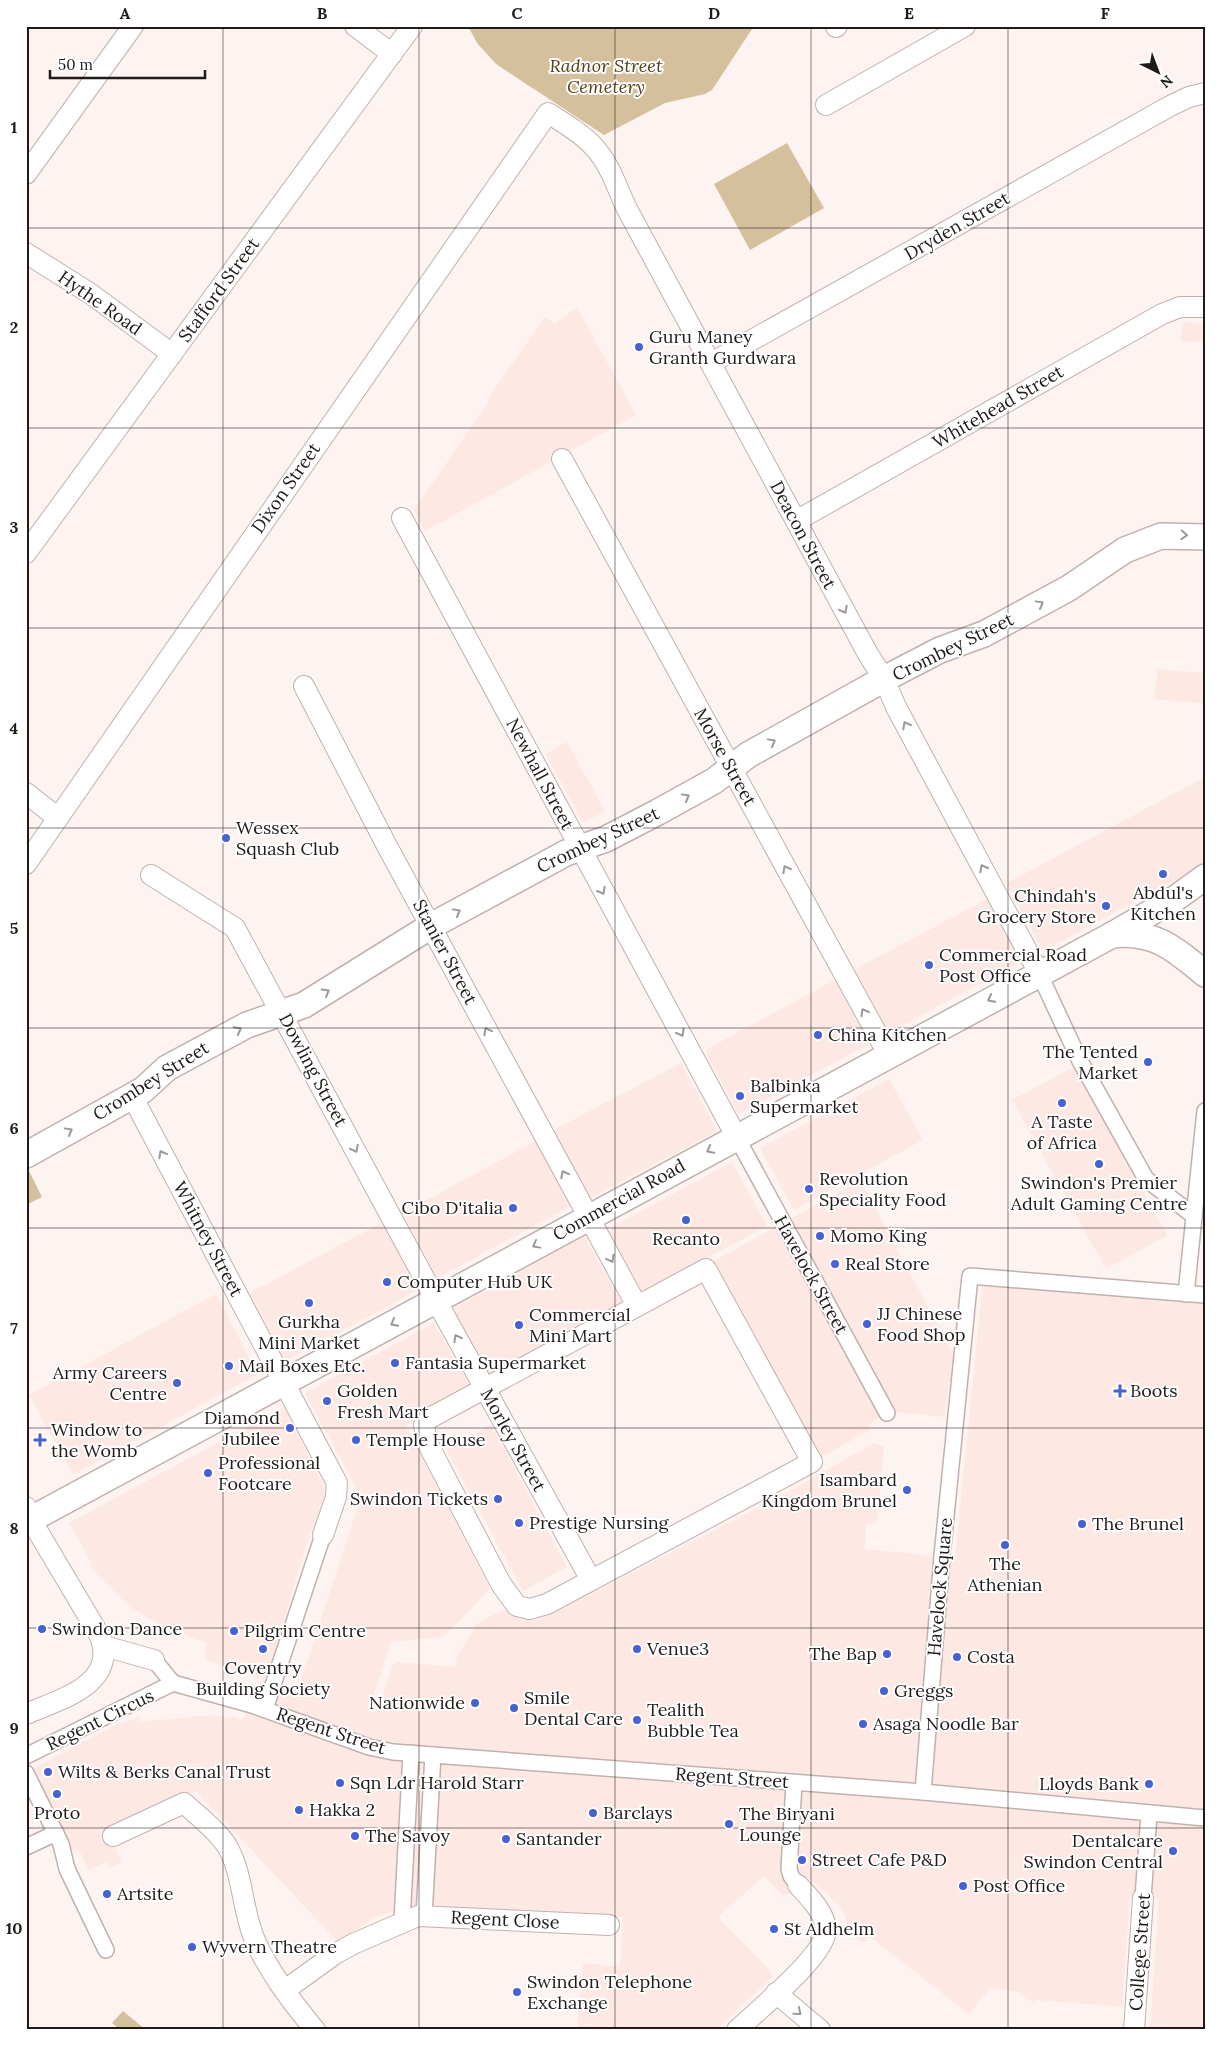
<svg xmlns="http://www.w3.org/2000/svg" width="1231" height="2056" viewBox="0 0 1231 2056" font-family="Lora,serif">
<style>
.built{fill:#fde8e4}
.green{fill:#d4c09d}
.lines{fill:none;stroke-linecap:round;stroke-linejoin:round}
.pedestrian-casing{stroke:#c0b1ad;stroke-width:18}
.minor-casing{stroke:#c0b1ad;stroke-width:22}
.tertiary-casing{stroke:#c0b1ad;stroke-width:28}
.pedestrian{stroke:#fff;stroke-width:15}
.minor{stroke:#fff;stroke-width:20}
.tertiary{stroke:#fff;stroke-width:25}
.oneway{stroke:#9b9898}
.grid{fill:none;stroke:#201a19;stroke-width:1;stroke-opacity:0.55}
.poi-dot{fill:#4760d4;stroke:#fff;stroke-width:2}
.labels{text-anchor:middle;stroke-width:4;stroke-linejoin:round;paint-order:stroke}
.park-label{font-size:18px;font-style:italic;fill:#574119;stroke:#fff}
.street-label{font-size:18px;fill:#201a19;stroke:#fff}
.poi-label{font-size:18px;fill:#201a19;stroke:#fff;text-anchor:start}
.neatline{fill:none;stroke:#201a19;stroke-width:2}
.grid-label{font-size:16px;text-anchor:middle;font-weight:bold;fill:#201a19}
</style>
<rect width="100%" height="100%" fill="#fdf3f1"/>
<g class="built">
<path d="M577,307L636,415L425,531L414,510L490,400L488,398L545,317L555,324Z"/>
<path d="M1183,322L1205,324V343L1181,341Z"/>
<path d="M1157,669L1205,673V704L1155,699Z"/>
<path d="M567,742L605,811L583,823L546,754Z"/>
<path d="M1205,777V864L1043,951L1007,883Z"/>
<path d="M985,900H989L1022,961L886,1034L852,971Z"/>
<path d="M835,980L869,1044L739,1114L707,1056V1049Z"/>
<path d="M681,1063L717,1131L584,1201L548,1133Z"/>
<path d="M1074,1067L1167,1235L1106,1269L1012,1100Z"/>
<path d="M889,1079L923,1140L796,1209L793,1208L760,1148Z"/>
<path d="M536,1141L571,1206L437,1278L403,1213Z"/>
<path d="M732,1162L767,1226L645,1291L641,1290L610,1233L614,1226Z"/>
<path d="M856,1183L864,1187L957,1361L956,1382H949L945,1417L895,1412L887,1413L873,1421L869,1426L871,1429L817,1460L712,1262Z"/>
<path d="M385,1221L421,1288L286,1361L250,1293Z"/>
<path d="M584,1236L624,1307L487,1383L448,1312Z"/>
<path d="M983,1282L1205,1300V2030H1150L1159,1898H1130L1122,2007L1037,2000L1034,2004L1020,1992L990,1988L969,2014L869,1936L863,1943L847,1931L845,1916L838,1904L807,1877L784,1897L764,1876L718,1917L771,1972L772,1977L716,2030H577L583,1963L620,1967L623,1917L493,1914L406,1908L373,1918L338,1942L196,1791L108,1833L122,1862L111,1867L107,1861L89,1870L79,1850L73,1853L34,1768L117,1724L138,1718L139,1722L210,1715L238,1718L240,1723L252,1705L262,1679L206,1660L204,1655L207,1643L159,1625L129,1606L90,1567L92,1564L69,1523L284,1407L327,1493L316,1533L311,1531L300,1565L268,1674L262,1678L298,1690L361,1497L305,1393L434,1323L472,1390L406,1426L490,1589L443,1637L391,1642L369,1710L377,1713L392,1666L398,1662L456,1667L457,1656L477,1624L504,1609L510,1615L521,1619L535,1621L556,1612L788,1492L874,1443L884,1447L877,1519L874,1524H866L865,1549L955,1558Z"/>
<path d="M216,1294L258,1374L73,1475L29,1395Z"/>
<path d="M491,1425L567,1567L523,1591L446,1449Z"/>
</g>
<g class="green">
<path d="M468,26H754L712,90L705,94L665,103L604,135L496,64L477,43Z"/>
<path d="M787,143L824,208L750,250L714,184Z"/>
<path d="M26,1171H29L42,1197L26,1205Z"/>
<path d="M123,2011L146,2030H120L112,2023Z"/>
</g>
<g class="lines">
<g class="pedestrian-casing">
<g id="pedestrian">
<path d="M1039,973L1079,1059L1146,1179L1194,1216"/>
<path d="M736,1136L887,1413"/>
<path d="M1186,1294L1205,1111"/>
<path d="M154,1660L173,1683L252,1705L369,1747L393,1752L923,1792L1205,1818"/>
<path d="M265,1709L323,1535"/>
<path d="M26,1756L173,1683"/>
<path d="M26,1773L61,1844L67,1869L106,1950"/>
<path d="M794,1783L789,1869L791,1876L798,1885"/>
<path d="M923,1792L942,1556L970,1276L1205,1295"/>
<path d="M26,1847L56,1833"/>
<path d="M1143,1898L1149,1814"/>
<path d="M424,1916L433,1755"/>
<path d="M402,1921L411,1753"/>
</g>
</g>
<g class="minor-casing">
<g id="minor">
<path d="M355,26L392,54"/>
<path d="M836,27L837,26"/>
<path d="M826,105L965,26"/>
<path d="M26,174L133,26"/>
<path d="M26,253L91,294L172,354"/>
<path d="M711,363L1170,106L1189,97L1205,93"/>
<path d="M562,459L888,1054"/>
<path d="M402,518L736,1136"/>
<path d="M796,521L1162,314L1180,307H1205"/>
<path d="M26,553L412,26"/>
<path d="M304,686L387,846L637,1306"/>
<path d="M26,793L58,818"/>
<path d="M26,864L548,113C564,123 581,133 594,147C610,164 617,188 627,209L868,654L884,679L896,707L1039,973"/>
<path d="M151,875L235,928L442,1311L591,1580"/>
<path d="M132,1096L337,1483L336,1497L323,1535"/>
<path d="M706,1269L812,1462L547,1604L530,1609L517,1606L501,1584L432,1452L426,1440L424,1424L428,1419Z"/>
<path d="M26,1507L31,1520L100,1636C118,1685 60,1699 26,1714"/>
<path d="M104,1646L154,1660"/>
<path d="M113,1836L184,1803C198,1816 217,1830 227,1846C243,1873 242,1909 254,1938C268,1971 292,2002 315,2030"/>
<path d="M285,1990L335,1954L353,1944L418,1916L609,1925"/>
<path d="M776,1993L820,2030"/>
<path d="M737,2030C757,2011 826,1955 826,1930C825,1912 809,1897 798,1885"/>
<path d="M1134,2030L1143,1898"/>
</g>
</g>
<g class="tertiary-casing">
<g id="tertiary">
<path d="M1112,935C1154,930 1175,949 1205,974"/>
<path d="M26,1155L143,1090L167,1068L247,1025L304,1005L431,926L566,853L606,839L658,812L714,781L748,755L884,679L940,650L984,634L1069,588L1125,550L1161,536L1205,537"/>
<path d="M26,1522L1112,935L1176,898L1205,877"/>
</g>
</g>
<use href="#pedestrian" class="pedestrian"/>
<use href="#minor" class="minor"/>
<use href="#tertiary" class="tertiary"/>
</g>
<defs><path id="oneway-chevron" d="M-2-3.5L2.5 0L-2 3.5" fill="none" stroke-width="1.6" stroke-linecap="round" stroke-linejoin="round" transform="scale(1.25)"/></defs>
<g class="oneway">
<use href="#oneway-chevron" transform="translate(1184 535) rotate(3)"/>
<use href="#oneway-chevron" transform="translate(1040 604) rotate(-29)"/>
<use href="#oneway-chevron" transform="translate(844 610) rotate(62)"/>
<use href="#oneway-chevron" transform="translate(906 725) rotate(-118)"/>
<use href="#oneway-chevron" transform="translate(772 742) rotate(-29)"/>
<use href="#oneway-chevron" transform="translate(686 797) rotate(-29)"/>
<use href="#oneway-chevron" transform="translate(983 868) rotate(-118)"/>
<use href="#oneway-chevron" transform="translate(786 869) rotate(-119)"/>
<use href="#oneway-chevron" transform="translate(602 891) rotate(61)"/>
<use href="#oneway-chevron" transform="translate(457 912) rotate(-29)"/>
<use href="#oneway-chevron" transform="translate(326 992) rotate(-30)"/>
<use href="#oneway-chevron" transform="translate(991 999) rotate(152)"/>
<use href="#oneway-chevron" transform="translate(864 1012) rotate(-119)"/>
<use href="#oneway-chevron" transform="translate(238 1030) rotate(-28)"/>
<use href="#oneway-chevron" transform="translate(487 1031) rotate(-119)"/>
<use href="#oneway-chevron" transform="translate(681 1033) rotate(61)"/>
<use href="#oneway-chevron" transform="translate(69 1131) rotate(-29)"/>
<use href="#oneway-chevron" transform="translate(355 1149) rotate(62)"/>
<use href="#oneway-chevron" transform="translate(710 1150) rotate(152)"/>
<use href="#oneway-chevron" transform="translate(162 1154) rotate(-118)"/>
<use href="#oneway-chevron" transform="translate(564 1174) rotate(-118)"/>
<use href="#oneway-chevron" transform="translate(536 1245) rotate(151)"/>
<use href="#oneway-chevron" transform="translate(611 1259) rotate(61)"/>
<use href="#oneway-chevron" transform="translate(394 1323) rotate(152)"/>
<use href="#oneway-chevron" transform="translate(457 1338) rotate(-119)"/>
<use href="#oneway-chevron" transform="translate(798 2012) rotate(39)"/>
</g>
<path class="grid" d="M223,26V2030M419,26V2030M615,26V2030M811,26V2030M1008,26V2030M26,228H1205M26,428H1205M26,628H1205M26,828H1205M26,1028H1205M26,1228H1205M26,1428H1205M26,1628H1205M26,1828H1205"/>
<g class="poi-dot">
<circle cx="639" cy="347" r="5"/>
<circle cx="226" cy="838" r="5"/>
<circle cx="1163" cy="874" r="5"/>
<circle cx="1106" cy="906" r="5"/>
<circle cx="929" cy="965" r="5"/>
<circle cx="818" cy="1035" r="5"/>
<circle cx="1148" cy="1062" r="5"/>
<circle cx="740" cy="1096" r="5"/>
<circle cx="1062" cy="1103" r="5"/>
<circle cx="1099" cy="1164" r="5"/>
<circle cx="809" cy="1189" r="5"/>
<circle cx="513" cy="1208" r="5"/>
<circle cx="686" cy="1220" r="5"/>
<circle cx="820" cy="1236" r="5"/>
<circle cx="835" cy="1264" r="5"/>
<circle cx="387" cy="1282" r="5"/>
<circle cx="309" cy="1303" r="5"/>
<circle cx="867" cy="1324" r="5"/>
<circle cx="519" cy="1325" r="5"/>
<circle cx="395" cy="1363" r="5"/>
<circle cx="229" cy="1366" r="5"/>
<circle cx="177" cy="1383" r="5"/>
<path d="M1117.5 1383.5h5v5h5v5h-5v5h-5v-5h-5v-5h5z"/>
<circle cx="327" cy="1401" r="5"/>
<circle cx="290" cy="1428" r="5"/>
<path d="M37.5 1432.5h5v5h5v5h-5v5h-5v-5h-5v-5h5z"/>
<circle cx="356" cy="1440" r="5"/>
<circle cx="208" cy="1473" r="5"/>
<circle cx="907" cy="1490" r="5"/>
<circle cx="498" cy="1499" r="5"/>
<circle cx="519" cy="1523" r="5"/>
<circle cx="1082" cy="1524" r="5"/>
<circle cx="1005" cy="1545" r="5"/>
<circle cx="42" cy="1629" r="5"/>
<circle cx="234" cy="1631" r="5"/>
<circle cx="263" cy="1649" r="5"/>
<circle cx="637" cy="1649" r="5"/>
<circle cx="887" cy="1654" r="5"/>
<circle cx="957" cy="1657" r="5"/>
<circle cx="884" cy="1691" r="5"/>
<circle cx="475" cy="1703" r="5"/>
<circle cx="514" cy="1708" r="5"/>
<circle cx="637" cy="1720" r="5"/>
<circle cx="863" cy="1724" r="5"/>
<circle cx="48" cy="1772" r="5"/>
<circle cx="340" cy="1783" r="5"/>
<circle cx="1149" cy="1784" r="5"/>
<circle cx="57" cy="1794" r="5"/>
<circle cx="299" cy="1810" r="5"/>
<circle cx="593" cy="1813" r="5"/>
<circle cx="729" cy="1824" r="5"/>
<circle cx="355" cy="1836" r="5"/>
<circle cx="506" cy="1839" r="5"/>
<circle cx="1173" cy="1851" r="5"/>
<circle cx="802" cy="1860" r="5"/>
<circle cx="963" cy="1886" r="5"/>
<circle cx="107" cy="1894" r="5"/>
<circle cx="774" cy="1929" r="5"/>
<circle cx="192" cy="1947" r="5"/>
<circle cx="517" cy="1992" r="5"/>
</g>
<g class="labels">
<g class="park-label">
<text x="606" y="72">Radnor Street<tspan x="606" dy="21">Cemetery</tspan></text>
</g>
<g class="street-label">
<text transform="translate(957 226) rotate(-30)" y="6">Dryden Street</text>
<text transform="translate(219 290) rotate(-54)" y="6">Stafford Street</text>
<text transform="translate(100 303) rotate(35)" y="6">Hythe Road</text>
<text transform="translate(998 407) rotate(-30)" y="6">Whitehead Street</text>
<text transform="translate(286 488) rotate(-55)" y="6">Dixon Street</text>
<text transform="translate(803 535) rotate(62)" y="6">Deacon Street</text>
<text transform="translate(953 647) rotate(-26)" y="6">Crombey Street</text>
<text transform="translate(725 757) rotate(61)" y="6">Morse Street</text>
<text transform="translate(540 774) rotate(62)" y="6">Newhall Street</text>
<text transform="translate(598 840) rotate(-25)" y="6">Crombey Street</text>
<text transform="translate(445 952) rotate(62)" y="6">Stanier Street</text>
<text transform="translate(313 1070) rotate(62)" y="6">Dowling Street</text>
<text transform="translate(151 1081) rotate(-32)" y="6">Crombey Street</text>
<text transform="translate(619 1200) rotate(-29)" y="6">Commercial Road</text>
<text transform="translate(208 1239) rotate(62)" y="6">Whitney Street</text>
<text transform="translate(811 1275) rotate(61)" y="6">Havelock Street</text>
<text transform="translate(513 1440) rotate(61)" y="6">Morley Street</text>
<text transform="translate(940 1587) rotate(-85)" y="6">Havelock Square</text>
<text transform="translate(100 1720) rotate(-26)" y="6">Regent Circus</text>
<text transform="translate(331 1731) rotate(18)" y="6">Regent Street</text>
<text transform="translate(732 1778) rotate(4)" y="6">Regent Street</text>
<text transform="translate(505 1920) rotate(3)" y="6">Regent Close</text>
<text transform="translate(1140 1952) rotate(-86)" y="6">College Street</text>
</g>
<g class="poi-label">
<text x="649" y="343">Guru Maney<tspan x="649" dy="21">Granth Gurdwara</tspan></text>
<text x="236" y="834">Wessex<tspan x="236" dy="21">Squash Club</tspan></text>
<text x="1163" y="899" text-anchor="middle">Abdul's<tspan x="1163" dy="21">Kitchen</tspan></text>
<text x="1096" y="902" text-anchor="end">Chindah's<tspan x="1096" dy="21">Grocery Store</tspan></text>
<text x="939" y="961">Commercial Road<tspan x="939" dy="21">Post Office</tspan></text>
<text x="828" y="1041">China Kitchen</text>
<text x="1138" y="1058" text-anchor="end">The Tented<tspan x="1138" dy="21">Market</tspan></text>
<text x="750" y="1092">Balbinka<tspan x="750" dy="21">Supermarket</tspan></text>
<text x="1062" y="1128" text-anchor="middle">A Taste<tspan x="1062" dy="21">of Africa</tspan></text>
<text x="819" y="1185">Revolution<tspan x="819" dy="21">Speciality Food</tspan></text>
<text x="1099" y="1189" text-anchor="middle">Swindon's Premier<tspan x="1099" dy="21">Adult Gaming Centre</tspan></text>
<text x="503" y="1214" text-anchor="end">Cibo D'italia</text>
<text x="830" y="1242">Momo King</text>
<text x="686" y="1245" text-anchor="middle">Recanto</text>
<text x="845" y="1270">Real Store</text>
<text x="397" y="1288">Computer Hub UK</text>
<text x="877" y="1320">JJ Chinese<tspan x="877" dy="21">Food Shop</tspan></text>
<text x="529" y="1321">Commercial<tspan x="529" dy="21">Mini Mart</tspan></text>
<text x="309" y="1328" text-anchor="middle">Gurkha<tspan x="309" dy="21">Mini Market</tspan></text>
<text x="405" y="1369">Fantasia Supermarket</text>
<text x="239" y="1372">Mail Boxes Etc.</text>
<text x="167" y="1379" text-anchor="end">Army Careers<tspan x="167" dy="21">Centre</tspan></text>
<text x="337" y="1397">Golden<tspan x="337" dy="21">Fresh Mart</tspan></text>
<text x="1130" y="1397">Boots</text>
<text x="280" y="1424" text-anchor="end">Diamond<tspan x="280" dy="21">Jubilee</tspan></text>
<text x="51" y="1436">Window to<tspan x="51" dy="21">the Womb</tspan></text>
<text x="366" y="1446">Temple House</text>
<text x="218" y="1469">Professional<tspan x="218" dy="21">Footcare</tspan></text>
<text x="897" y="1486" text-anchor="end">Isambard<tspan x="897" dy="21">Kingdom Brunel</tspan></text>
<text x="488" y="1505" text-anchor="end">Swindon Tickets</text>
<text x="529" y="1529">Prestige Nursing</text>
<text x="1092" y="1530">The Brunel</text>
<text x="1005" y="1570" text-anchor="middle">The<tspan x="1005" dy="21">Athenian</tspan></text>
<text x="52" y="1635">Swindon Dance</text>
<text x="244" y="1637">Pilgrim Centre</text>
<text x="647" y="1655">Venue3</text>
<text x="877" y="1660" text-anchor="end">The Bap</text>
<text x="967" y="1663">Costa</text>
<text x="263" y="1674" text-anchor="middle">Coventry<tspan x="263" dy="21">Building Society</tspan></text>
<text x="894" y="1697">Greggs</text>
<text x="524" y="1704">Smile<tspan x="524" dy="21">Dental Care</tspan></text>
<text x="465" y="1709" text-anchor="end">Nationwide</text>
<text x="647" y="1716">Tealith<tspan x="647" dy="21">Bubble Tea</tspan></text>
<text x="873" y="1730">Asaga Noodle Bar</text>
<text x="58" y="1778">Wilts &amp; Berks Canal Trust</text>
<text x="350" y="1789">Sqn Ldr Harold Starr</text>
<text x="1139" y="1790" text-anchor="end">Lloyds Bank</text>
<text x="309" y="1816">Hakka 2</text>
<text x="57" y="1819" text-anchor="middle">Proto</text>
<text x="603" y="1819">Barclays</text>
<text x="739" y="1820">The Biryani<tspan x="739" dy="21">Lounge</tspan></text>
<text x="365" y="1842">The Savoy</text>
<text x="516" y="1845">Santander</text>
<text x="1163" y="1847" text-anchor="end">Dentalcare<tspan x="1163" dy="21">Swindon Central</tspan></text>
<text x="812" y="1866">Street Cafe P&amp;D</text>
<text x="973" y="1892">Post Office</text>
<text x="117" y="1900">Artsite</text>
<text x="784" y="1935">St Aldhelm</text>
<text x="202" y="1953">Wyvern Theatre</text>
<text x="527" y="1988">Swindon Telephone<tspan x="527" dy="21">Exchange</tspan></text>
</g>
</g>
<rect width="1231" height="2056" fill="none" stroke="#ffffff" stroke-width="55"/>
<g transform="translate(1158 72) rotate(138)" stroke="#ffffff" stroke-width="4" paint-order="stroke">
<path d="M0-4L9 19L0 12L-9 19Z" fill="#201a19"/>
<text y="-8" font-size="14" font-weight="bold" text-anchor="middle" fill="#201a19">N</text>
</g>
<path d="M50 70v8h155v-8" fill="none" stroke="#201a19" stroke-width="2.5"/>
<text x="58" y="70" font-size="15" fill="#201a19" stroke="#ffffff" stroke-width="4" paint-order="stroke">50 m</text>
<rect x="28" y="28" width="1176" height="2000" class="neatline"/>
<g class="grid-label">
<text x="125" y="19">A</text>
<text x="322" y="19">B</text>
<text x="517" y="19">C</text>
<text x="714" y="19">D</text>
<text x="909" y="19">E</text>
<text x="1105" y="19">F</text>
<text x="14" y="133">1</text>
<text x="14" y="333">2</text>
<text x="14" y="533">3</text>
<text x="14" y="734">4</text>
<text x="14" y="934">5</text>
<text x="14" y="1134">6</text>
<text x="14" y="1334">7</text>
<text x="14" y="1534">8</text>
<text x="14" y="1734">9</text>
<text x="14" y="1934">10</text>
</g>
</svg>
